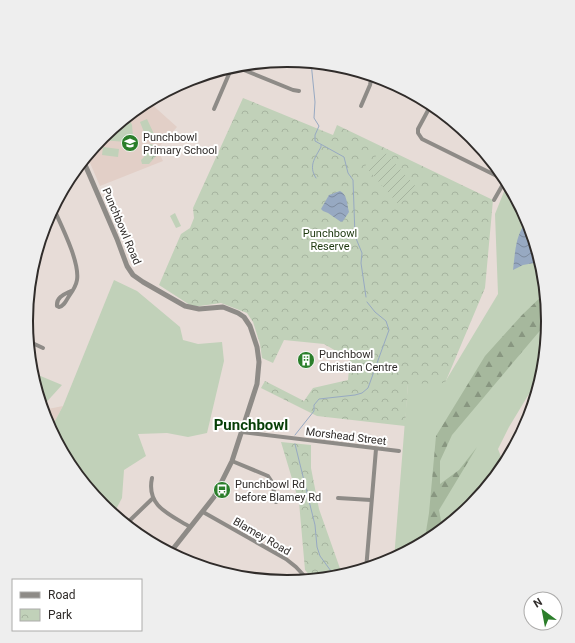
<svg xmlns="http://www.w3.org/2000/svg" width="575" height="643" viewBox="0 0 575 643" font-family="Roboto,sans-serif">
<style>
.built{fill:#e2cfc7}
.grass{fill:#c1d1b9}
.forest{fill:url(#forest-firs)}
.park{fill:url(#park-crowns)}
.garden{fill:url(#garden-furrows)}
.water{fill:url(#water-waves)}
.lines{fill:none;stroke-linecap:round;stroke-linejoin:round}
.stream{stroke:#97a9c2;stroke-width:1}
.minor{stroke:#8e8b87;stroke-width:4}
.tertiary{stroke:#8e8b87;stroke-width:5}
.labels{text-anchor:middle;stroke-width:4;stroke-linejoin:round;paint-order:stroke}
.poi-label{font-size:11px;fill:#302c2a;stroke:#fff;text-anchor:start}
.street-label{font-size:11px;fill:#302c2a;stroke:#fff}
.park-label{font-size:11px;fill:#1e380f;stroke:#fff}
.district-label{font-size:15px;font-weight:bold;fill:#063e07;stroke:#fff}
.rim{fill:none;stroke:#302c2a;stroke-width:2}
</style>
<defs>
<pattern id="forest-firs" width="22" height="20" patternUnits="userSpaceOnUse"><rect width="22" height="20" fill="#a6b89d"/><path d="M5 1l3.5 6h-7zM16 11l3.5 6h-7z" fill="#889680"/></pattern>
<pattern id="park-crowns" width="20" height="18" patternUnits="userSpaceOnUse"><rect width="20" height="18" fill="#c1d1b9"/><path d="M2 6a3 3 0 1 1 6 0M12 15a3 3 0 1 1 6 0" fill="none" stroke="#a6b49f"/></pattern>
<pattern id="garden-furrows" width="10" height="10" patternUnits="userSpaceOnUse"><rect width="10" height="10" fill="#c1d1b9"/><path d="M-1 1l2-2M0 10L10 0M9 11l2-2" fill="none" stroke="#a6b49f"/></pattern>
<pattern id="water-waves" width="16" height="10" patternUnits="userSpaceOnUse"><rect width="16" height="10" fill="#97a9c2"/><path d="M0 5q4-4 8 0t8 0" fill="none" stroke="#7c8a9e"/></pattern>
</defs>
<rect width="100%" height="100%" fill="#e7dcd7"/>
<g class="built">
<path d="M148,101L177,127L157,149L163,161L100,186L87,156L103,136L142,104Z"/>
<path d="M63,406L50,430L46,421L43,410Z"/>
</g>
<g class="grass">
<path d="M128,116L132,125L133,136L127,142L100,140Z"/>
<path d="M147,119L154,134L146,137L140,122Z"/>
<path d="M103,147L119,149L118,157L102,155Z"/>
<path d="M507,184L509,185L529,222L544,271L549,322L544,369L509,427L498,449L505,467L472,507L433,539L394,559L408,383L445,382L498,294L495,214Z"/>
<path d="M175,213L181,226L176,228L170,216Z"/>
<path d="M114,280L137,291L180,327L183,340L198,344L222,342L224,361L207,433L188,437L167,433L138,434L146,456L124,470L122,498L113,515L102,506L70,467L50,430L63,406Z"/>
<path d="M31,372L62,385L42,407Z"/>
</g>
<path class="forest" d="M546,292L549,320L452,435L440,461V484L459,470L477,447L439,510L443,531L433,539L424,544L429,513L436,436L485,356L522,315Z"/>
<g class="park">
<path d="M243,98L333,135L337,125L493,200L485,288L445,383L408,384L405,426L317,416L261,388L265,381L304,401L313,388L348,380L350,359L324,344L284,340L273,363L262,358L260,344L253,322L247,313L221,303L193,307L159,285L181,234L190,228L194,218L193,208Z"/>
<path d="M152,144L157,155L149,164H142L141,160L144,157L147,145Z"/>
<path d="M281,442L311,445V468L319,509L343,577L314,580L305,570L299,502Z"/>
</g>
<path class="garden" d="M383,150L417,188L399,205L365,166Z"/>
<g class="water">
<path d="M340,191C347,194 347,204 349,212L343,221L341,222L328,213L323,211L321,209L329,195Z"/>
<path d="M524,225L532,232L541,261L534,263L523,265L513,270C515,255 515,238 524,225Z"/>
</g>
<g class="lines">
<g class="stream">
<path d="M311,62L315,102L314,118L319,126L315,135V141L344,157L348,173L353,180L355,236L362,253L361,263L366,297"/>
<path d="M316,178C308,166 315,158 321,147V145"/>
<path d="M295,435L314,411V405L319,399L355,395L362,393L368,388L389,330L386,321L375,312L367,302"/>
<path d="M295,444L315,525L317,547L320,556L336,578"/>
</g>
<g class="minor">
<path d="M234,66L293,90L299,91"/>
<path d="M432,103L418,129V133L422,139L505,180"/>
<path d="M361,106L370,85L372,75"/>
<path d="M214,109L232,67"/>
<path d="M494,200L506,179"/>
<path d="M53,207C61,225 80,262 77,280C76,286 72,292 69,296C66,301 64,306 59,307L57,306C56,297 65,294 71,291"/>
<path d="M28,341L43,348"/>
<path d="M242,432L399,451"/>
<path d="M232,461L268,476L272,482L276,502"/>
<path d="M152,478C146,506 169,514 190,527"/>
<path d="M338,498L371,500"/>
<path d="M203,512L286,559L296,567L309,581"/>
<path d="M125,525L152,499"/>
<path d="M366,570L376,449"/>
</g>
<path class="tertiary" d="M83,160L117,239L127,266L133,275L143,282L185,306L199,309L223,307L238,313L244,317L250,326L257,347L259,362L257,384L232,461L214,497L169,554"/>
</g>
<defs>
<g id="school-disc" transform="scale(0.9)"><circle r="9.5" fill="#2b7e2a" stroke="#fff"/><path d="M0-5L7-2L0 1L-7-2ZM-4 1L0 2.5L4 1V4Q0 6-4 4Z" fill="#fff"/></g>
<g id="building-disc" transform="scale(0.9)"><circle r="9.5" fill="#2b7e2a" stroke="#fff"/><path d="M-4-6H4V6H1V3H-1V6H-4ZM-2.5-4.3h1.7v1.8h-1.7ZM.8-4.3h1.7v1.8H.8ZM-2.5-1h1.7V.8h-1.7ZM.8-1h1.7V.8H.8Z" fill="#fff"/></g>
<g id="bus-disc" transform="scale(0.9)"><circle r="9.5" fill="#2b7e2a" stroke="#fff"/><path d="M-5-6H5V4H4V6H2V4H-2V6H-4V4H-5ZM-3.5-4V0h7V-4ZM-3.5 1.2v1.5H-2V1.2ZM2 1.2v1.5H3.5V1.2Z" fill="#fff"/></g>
</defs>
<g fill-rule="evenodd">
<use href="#school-disc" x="130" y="143"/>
<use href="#building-disc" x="306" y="360"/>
<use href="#bus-disc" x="222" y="490"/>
</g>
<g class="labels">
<g class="poi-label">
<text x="143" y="141">Punchbowl<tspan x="143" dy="13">Primary School</tspan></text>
<text x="319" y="358">Punchbowl<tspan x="319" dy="13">Christian Centre</tspan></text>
<text x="235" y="488">Punchbowl Rd<tspan x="235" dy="13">before Blamey Rd</tspan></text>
</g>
<g class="street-label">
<text transform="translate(122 226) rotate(67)" y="4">Punchbowl Road</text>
<text transform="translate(346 436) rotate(7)" y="4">Morshead Street</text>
<text transform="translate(262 536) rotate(30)" y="4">Blamey Road</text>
</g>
<g class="park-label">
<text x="330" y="237">Punchbowl<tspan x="330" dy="13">Reserve</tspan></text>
</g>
<g class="district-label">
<text x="251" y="430">Punchbowl</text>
</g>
</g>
<path d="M0 0H575V643H0ZM33 321a254 254 0 1 1 508 0a254 254 0 1 1-508 0Z" fill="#eee" fill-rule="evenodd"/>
<path class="rim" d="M33 321a254 254 0 1 1 508 0a254 254 0 1 1-508 0Z"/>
<rect x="12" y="579" width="130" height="52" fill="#ffffff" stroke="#acabaa"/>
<rect x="20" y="592" width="20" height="6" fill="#8e8b87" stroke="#acabaa"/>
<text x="48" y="599" font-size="12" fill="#302c2a">Road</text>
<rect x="20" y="609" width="20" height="12" fill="url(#park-crowns)" stroke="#acabaa"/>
<text x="48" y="619" font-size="12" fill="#302c2a">Park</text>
<g transform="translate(543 611) rotate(328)"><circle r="19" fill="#ffffff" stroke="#acabaa"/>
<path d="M0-3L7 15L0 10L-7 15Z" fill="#2b7e2a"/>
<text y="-6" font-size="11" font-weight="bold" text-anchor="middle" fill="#302c2a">N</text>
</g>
</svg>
